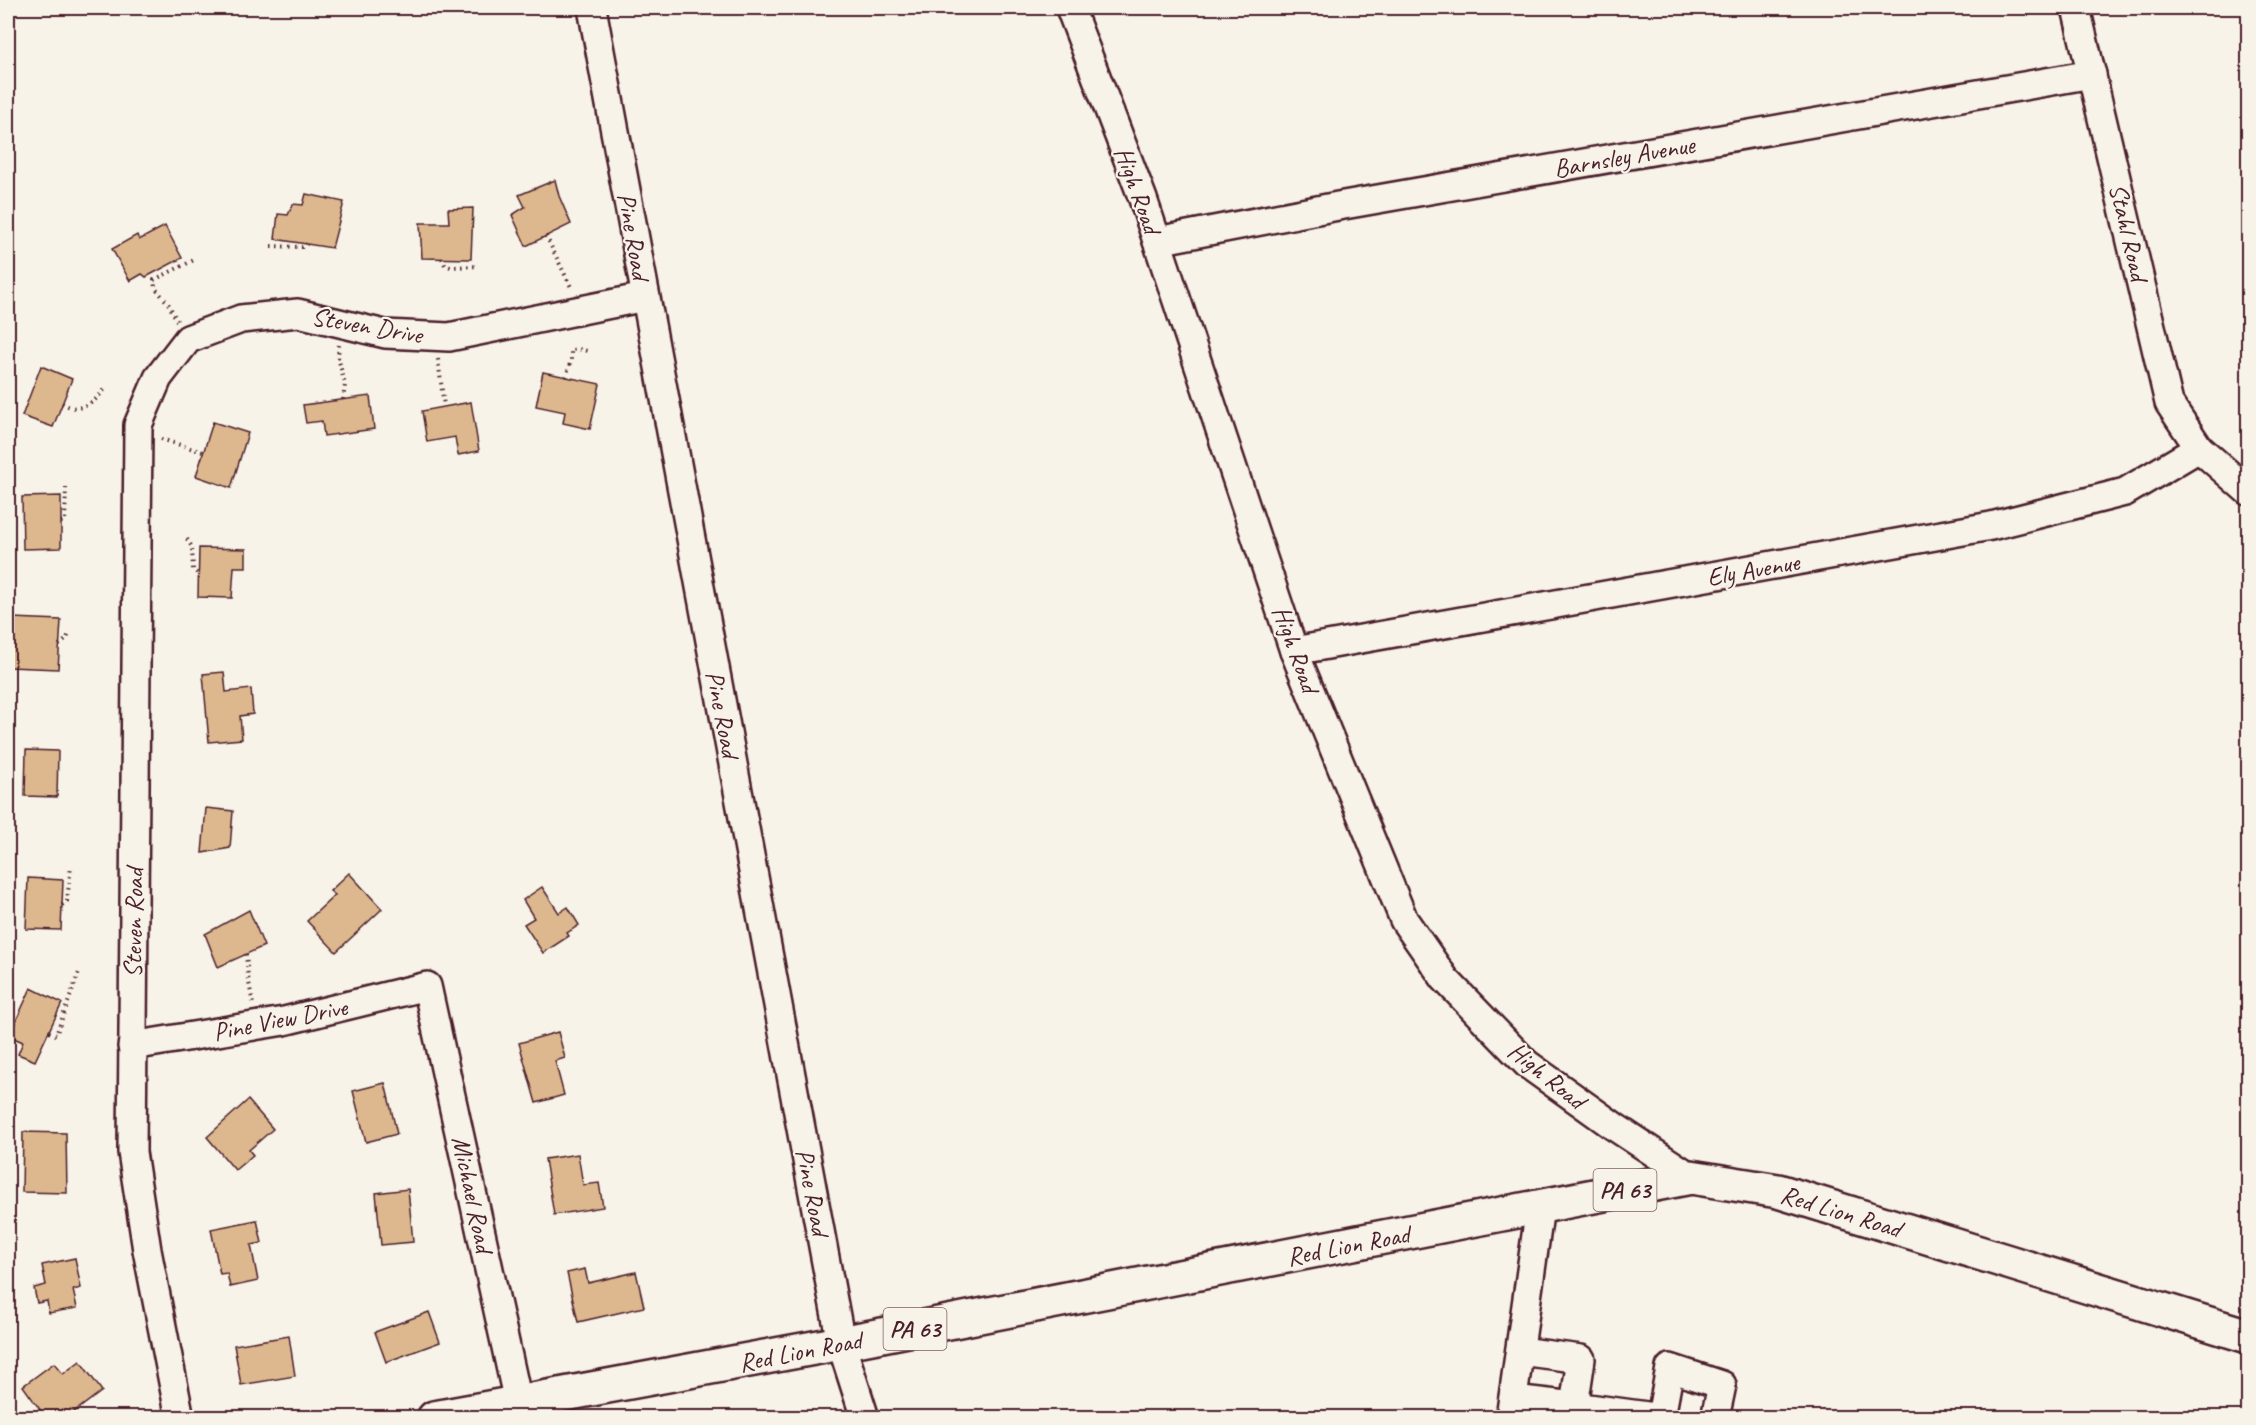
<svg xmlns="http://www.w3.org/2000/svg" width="2256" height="1425" viewBox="0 0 2256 1425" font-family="Caveat,sans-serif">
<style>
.building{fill:#ddb88e;stroke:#4a1f2b;stroke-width:1.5}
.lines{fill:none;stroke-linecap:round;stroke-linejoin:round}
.minor-casing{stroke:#4a1f2b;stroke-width:32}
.major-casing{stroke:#4a1f2b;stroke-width:38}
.path{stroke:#4a1f2b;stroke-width:4;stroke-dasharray:1.5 4.5;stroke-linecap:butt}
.minor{stroke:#f7f3e8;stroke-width:27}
.major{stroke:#f7f3e8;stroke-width:33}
.labels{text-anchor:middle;stroke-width:4.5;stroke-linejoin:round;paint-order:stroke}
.shield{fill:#f7f3e8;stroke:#7e5f64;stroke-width:1.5}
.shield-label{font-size:24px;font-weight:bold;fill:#4a1f2b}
.street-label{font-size:26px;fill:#4a1f2b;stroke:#f7f3e8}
</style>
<rect width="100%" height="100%" fill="#f7f3e8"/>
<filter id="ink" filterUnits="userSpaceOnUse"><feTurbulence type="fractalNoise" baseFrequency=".0167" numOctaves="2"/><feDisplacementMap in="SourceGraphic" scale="12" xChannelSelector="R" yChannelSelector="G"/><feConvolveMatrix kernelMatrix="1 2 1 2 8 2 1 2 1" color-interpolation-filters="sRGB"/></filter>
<g filter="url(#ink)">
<g class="building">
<path d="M555,180L559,196L571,224L526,246L512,215L525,207L519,195Z"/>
<path d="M306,194L344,202L332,248L275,239L278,214L288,215L293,204L303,205Z"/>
<path d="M473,208L471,259L422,258L420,223H449L448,209Z"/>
<path d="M165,226L182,258L146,277L142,274L130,281L112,249L137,235L139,240Z"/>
<path d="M41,366L72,379L53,427L22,416Z"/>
<path d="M543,372L600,384L590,429L563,423L565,412L536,406Z"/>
<path d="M370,396L374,429L324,436L322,421L306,423L303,405Z"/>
<path d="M471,402L479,451L458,455L455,437L427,442L422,411Z"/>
<path d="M213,422L248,433L231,488L196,476Z"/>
<path d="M61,496V548L23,549L22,497Z"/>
<path d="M199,548L246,549V567H234L232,598L198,597Z"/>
<path d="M12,618L61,620L58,669L9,667Z"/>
<path d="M224,672L226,692L251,689L253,714L240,716L242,739L209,742L203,674Z"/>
<path d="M26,750L58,751L57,797L25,796Z"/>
<path d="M206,808L233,811L230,848L202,853Z"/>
<path d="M349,873L382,909L336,952L307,921L335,895L330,891Z"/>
<path d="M28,878L63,880L61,930L26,929Z"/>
<path d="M542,887L559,913L568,907L579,925L567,933L569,936L543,953L524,924L534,918L523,900Z"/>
<path d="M249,910L264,946L218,967L205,934Z"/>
<path d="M31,988L62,1003L35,1061L18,1054L23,1042L9,1036Z"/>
<path d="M558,1032L565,1058L555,1061L564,1095L536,1103L519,1043Z"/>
<path d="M385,1083L397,1134L366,1142L353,1091Z"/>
<path d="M248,1100L273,1129L249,1150L253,1155L235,1170L207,1137Z"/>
<path d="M23,1132L66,1133L67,1193L22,1192Z"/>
<path d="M578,1154L583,1185L599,1183L603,1207L554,1215L545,1159Z"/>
<path d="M408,1189L413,1242L381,1245L376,1193Z"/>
<path d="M257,1220L262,1243L251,1245L258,1281L230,1287L227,1273L220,1274L211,1229Z"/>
<path d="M75,1258L81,1288L73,1290L77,1308L49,1313L47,1301L37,1303L34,1288L46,1285L42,1265Z"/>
<path d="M585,1269L588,1283L636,1272L644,1307L578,1322L567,1273Z"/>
<path d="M429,1312L440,1342L386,1362L375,1332Z"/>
<path d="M289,1336L295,1376L241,1385L234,1345Z"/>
<path d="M80,1361L102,1391L66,1418H46L23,1386L54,1363L63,1374Z"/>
</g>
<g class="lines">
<g class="minor-casing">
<g id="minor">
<path d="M592,8L841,1343L865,1418"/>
<path d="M1070,8L1143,199L1294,651L1404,920L1445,979L1527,1064L1615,1127L1691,1177"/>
<path d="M2076,8L2169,403L2199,448L2248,491"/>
<path d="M1157,241L1338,206L2092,74"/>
<path d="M1294,651L1991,526L2125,492L2199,448"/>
<path d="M132,1046L284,1021L427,986L518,1402"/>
<path d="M1513,1399L1574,1406L1581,1359L1520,1351"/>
<path d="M1574,1406L1662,1418"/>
<path d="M1661,1417L1670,1368L1722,1385L1715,1418"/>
<path d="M180,1418L147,1250L132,1152L138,425L158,378L188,339L241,319L298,313L385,334L449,337L645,297"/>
<path d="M1510,1418L1540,1207"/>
</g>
</g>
<g class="major-casing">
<path id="major" d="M434,1418L841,1343L1691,1177L1778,1191L2248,1336"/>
</g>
<g class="path">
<path d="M546,236L572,289"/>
<path d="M271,246L302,247L307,244"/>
<path d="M442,258L445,265L451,267L478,266"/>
<path d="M177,321L168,303L155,288L154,280L196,259"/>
<path d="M339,345L338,357L345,385L343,400"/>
<path d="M438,359L444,406"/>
<path d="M566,377L571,360V350L578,349L587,351"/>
<path d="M62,403C80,415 96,402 106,387"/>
<path d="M161,439L203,452"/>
<path d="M61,522L65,521L66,487"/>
<path d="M187,539L192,547L193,570L198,574"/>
<path d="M59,645L67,639L69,632"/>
<path d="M62,905L67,901L71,866"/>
<path d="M246,954L248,977L253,1004"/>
<path d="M49,1032L56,1035L80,970"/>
</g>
<use href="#minor" class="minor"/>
<use href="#major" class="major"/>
</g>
</g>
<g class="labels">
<g class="shield">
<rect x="1593.5" y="1169" width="63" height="42" rx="4.5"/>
<rect x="883.5" y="1308" width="63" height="42" rx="4.5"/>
</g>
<g class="shield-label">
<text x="1625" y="1198">PA 63</text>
<text x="915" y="1337">PA 63</text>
</g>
<g class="street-label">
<text transform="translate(1624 156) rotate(-10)" y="9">Barnsley Avenue</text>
<text transform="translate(1138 190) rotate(70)" y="9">High Road</text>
<text transform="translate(2129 232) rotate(77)" y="9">Stahl Road</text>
<text transform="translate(634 236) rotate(80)" y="9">Pine Road</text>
<text transform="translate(367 325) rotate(10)" y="9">Steven Drive</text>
<text transform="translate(1753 569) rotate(-10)" y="9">Ely Avenue</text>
<text transform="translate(1296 649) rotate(70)" y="9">High Road</text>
<text transform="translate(723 714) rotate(79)" y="9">Pine Road</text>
<text transform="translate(133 923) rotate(-89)" y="9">Steven Road</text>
<text transform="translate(280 1019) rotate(-11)" y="9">Pine View Drive</text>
<text transform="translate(1547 1075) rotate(39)" y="9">High Road</text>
<text transform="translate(813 1192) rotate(79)" y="9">Pine Road</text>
<text transform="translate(473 1194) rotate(78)" y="9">Michael Road</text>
<text transform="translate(1841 1211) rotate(17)" y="9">Red Lion Road</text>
<text transform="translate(1348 1245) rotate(-11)" y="9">Red Lion Road</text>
<text transform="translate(800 1351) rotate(-11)" y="9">Red Lion Road</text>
</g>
</g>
<rect width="2256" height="1425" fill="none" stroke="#f7f3e8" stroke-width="30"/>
<rect x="15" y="15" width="2226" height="1395" fill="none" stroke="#4a1f2b" stroke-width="2" filter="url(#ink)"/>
</svg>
